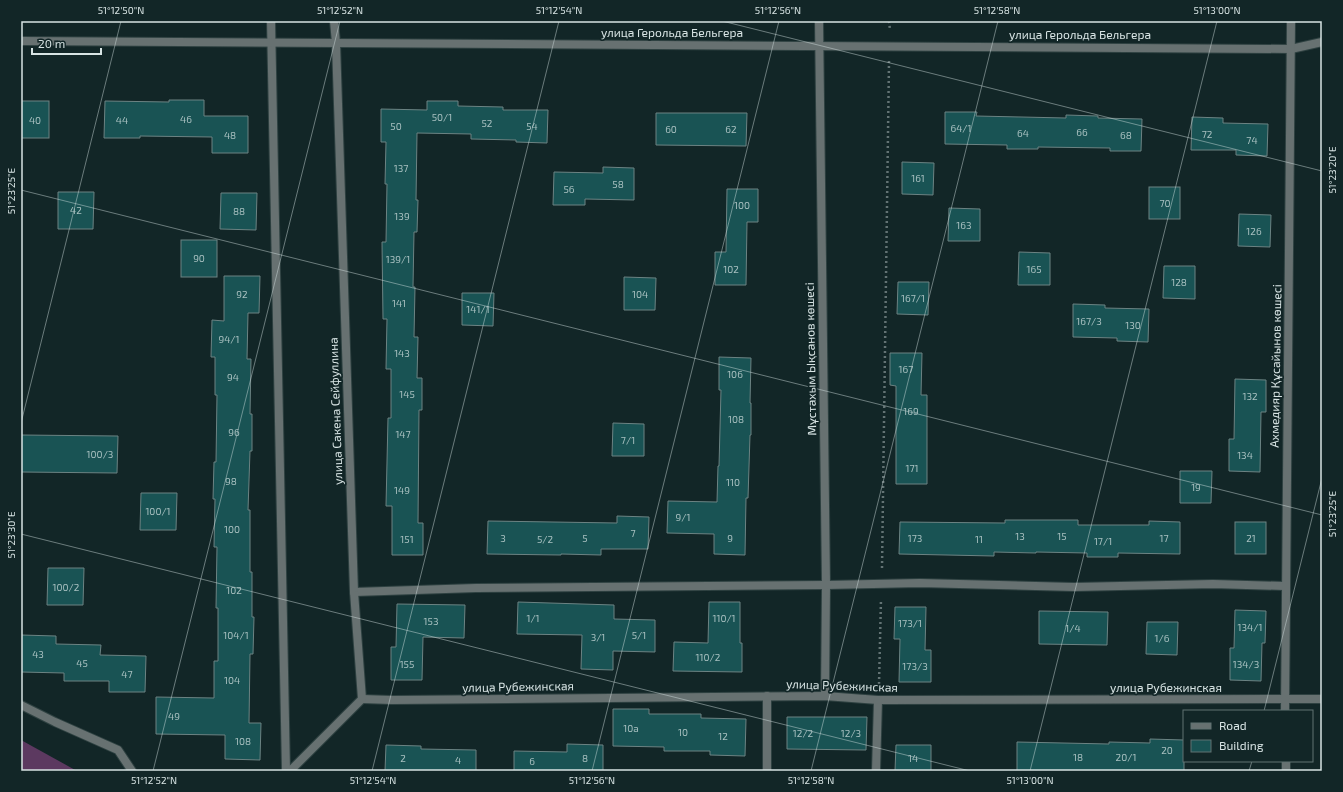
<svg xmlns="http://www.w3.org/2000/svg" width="1343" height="792" viewBox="0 0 1343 792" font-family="'Exo 2',sans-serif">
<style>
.green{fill:#5c3960}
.building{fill:#195354;stroke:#6c8383}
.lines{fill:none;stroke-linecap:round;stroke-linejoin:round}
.street-casing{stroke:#2e4141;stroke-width:10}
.path{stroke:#637374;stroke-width:2.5;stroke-dasharray:2 3;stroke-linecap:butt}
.street{stroke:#677171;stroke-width:8}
.ticks{fill:none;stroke:#d8e4e4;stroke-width:1;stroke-opacity:0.45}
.labels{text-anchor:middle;stroke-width:3.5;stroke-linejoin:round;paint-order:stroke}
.number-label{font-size:10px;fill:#a8c0c0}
.street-label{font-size:12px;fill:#d8e4e4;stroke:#122627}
.neatline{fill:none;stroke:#d8e4e4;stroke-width:1.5}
.ticks-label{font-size:10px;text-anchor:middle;fill:#d8e4e4}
</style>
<rect width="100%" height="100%" fill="#122627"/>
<path class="green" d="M21,740L77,771H21Z"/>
<g class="building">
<path d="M169,100H204V116H248V153H212V137L140,136V138H104L105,101L169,102Z"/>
<rect x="21" y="101" width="28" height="37"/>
<path d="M427,101H458V106L503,107V110H548L547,143L516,142V140L471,139V134L417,133L416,200H418L417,232H414L413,287H415L414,337H418L417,378H422V410H419L418,523H423V555H392V506H386L388,418H391V369H386L387,319H383L382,242H386L387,184H385L386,142H381V109L427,110Z"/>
<path d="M945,112H977L976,116L1066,118V115L1098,116V118L1142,119L1141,151H1110V148L1038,147V149H1007V145L945,144Z"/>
<path d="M656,113H747L746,146L656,145Z"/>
<path d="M1192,117L1223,118V123L1268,124L1267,156L1236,155V150H1191Z"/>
<path d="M902,162L934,163L933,195L902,194Z"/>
<path d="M603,167L634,168V200L585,199V205H553L554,172L603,173Z"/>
<rect x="1149" y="187" width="31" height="32"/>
<path d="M727,189H758V222H747L746,285H715V252H726Z"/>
<path d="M58,192H94L93,229H58Z"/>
<path d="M221,193H257L256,230L220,229Z"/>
<path d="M949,208L980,209V241H948Z"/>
<path d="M1239,214L1271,215L1270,247L1238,246Z"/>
<rect x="181" y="240" width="36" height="37"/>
<path d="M1019,252L1050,253V285H1018Z"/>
<path d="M1164,266H1195V299L1163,298Z"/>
<path d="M224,276H260L259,313H248L247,359H251L250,414H252V451H250L248,510H250V572H252V617H254L253,654H250L249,723H261L260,760L225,759V735L156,734V697L214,698V661H218V608H216L217,547H214L215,499H213L214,462H216L217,395H215V357H211L212,320L224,321Z"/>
<path d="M624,277L656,278L655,310H624Z"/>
<path d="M898,282H929L928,315L897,314Z"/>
<path d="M462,293H494L493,326L462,325Z"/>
<path d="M1073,304L1105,305V308L1149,309L1148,342L1117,341V338L1073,337Z"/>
<path d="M890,353H922L921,395H927V484H896V386L890,385Z"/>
<path d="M719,357L751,358L750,403H751V435H750L748,498H746L745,555L714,554V534L667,533L668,501L717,502L718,466H719L721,390H719Z"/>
<path d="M1235,379L1266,380V412H1261L1260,472L1229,471V439H1234Z"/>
<path d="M613,423L644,424V456H612Z"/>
<path d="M21,435L118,436L117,473L21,472Z"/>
<path d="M1180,471H1212L1211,503H1180Z"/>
<path d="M141,493H177L176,530H140Z"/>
<path d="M617,516L649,517L648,549H601V555L561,554V555L487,554L488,521L617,523Z"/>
<path d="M1005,520H1078V525H1149V521L1180,522V554L1118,553V557H1087V553L1036,552V553L994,552V556L899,554L900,522L1005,523Z"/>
<rect x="1235" y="522" width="31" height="32"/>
<path d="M48,568H84L83,605H47Z"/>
<path d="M518,602L614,605V619L655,620V652L613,651V670L581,669L582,635L517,634Z"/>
<path d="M709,602H740V643H742V672L673,671L674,642L708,643Z"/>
<path d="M397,604L465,605L464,638L423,637L422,680H391V647H396Z"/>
<path d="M895,607H926L925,650H931V682H899L900,639H894Z"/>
<path d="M1235,610L1266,611L1265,643H1262L1261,681L1230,680V648H1234Z"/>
<path d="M1039,611L1108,612L1107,645L1039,644Z"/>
<path d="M1147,622H1178L1177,655L1146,654Z"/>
<path d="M21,635L56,636V644L101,645L100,655L146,656L145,692H109V681H64V673L21,672Z"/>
<path d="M613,709H649V714H701V718L746,719L745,756L710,755V751H664V747L613,746Z"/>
<path d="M787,717H867L866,750L787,749Z"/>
<path d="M1150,739L1184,740V771H1017V742L1109,744V742L1150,743Z"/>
<path d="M567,744L603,745V771H514V751L567,752Z"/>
<path d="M386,745L421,746V749L476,750V771H385Z"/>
<path d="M896,745H931V771H895Z"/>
</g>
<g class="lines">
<g class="street-casing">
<g id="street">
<path d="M271,21L286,771"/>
<path d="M819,21L826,585L825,696"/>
<path d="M21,41L1291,49L1322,42"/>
<path d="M354,592L476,588L826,585L920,583L1074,587L1213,584L1285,586"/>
<path d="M362,699L392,700L825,696L878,700L1322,699"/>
<path d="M21,705L55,722L118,750L132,771"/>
<path d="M1285,711L1291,21"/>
<path d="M1286,761V771"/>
<path d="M290,771L362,699L354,592L336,43L334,21"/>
<path d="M767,771V696"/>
<path d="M876,771L878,700"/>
</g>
</g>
<g class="path">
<path d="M889,21L890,30"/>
<path d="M882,568L889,61"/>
<path d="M879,684L881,599"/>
</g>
<use href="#street" class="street"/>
</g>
<path class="ticks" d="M722,21L1322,171M21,190L1322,515M21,423L121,21M21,534L970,771M1264,711L1322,478M153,771L340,21M372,771L559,21M592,771L779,21M811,771L998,21M1030,771L1217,21M1249,771L1252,761"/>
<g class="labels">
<g class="number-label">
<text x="442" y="121">50/1</text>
<text x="186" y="123">46</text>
<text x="35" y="124">40</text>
<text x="122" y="124">44</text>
<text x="487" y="127">52</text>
<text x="396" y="130">50</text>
<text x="532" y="130">54</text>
<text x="961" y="132">64/1</text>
<text x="671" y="133">60</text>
<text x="731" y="133">62</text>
<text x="1082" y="136">66</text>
<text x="1023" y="137">64</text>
<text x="1207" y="138">72</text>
<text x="230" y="139">48</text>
<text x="1126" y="139">68</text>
<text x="1252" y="144">74</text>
<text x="401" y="172">137</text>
<text x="918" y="182">161</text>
<text x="618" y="188">58</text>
<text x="569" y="193">56</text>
<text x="1165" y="207">70</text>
<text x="742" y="209">100</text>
<text x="76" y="214">42</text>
<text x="239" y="215">88</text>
<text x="402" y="220">139</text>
<text x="964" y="229">163</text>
<text x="1254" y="235">126</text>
<text x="199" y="262">90</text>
<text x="398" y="263">139/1</text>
<text x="731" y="273">102</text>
<text x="1034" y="273">165</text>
<text x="1179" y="286">128</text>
<text x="242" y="298">92</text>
<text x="640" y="298">104</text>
<text x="913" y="302">167/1</text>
<text x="399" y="307">141</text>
<text x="478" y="313">141/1</text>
<text x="1089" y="325">167/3</text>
<text x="1133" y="329">130</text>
<text x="229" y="343">94/1</text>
<text x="402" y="357">143</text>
<text x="906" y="373">167</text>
<text x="735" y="378">106</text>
<text x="233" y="381">94</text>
<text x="407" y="398">145</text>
<text x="1250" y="400">132</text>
<text x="911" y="415">169</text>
<text x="736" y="423">108</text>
<text x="234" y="436">96</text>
<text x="403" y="438">147</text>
<text x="628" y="444">7/1</text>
<text x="100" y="458">100/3</text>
<text x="1245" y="459">134</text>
<text x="912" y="472">171</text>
<text x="231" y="485">98</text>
<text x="733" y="486">110</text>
<text x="1196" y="491">19</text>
<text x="402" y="494">149</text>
<text x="158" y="515">100/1</text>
<text x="683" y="521">9/1</text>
<text x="232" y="533">100</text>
<text x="633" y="537">7</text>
<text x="1020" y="540">13</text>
<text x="1062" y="540">15</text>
<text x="503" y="542">3</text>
<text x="585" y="542">5</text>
<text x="730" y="542">9</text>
<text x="915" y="542">173</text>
<text x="1164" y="542">17</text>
<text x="1251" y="542">21</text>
<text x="407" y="543">151</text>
<text x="545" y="543">5/2</text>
<text x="979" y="543">11</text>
<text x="1103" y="545">17/1</text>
<text x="66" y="591">100/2</text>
<text x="234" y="594">102</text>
<text x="533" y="622">1/1</text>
<text x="724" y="622">110/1</text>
<text x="431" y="625">153</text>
<text x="910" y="627">173/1</text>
<text x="1250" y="631">134/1</text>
<text x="1073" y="632">1/4</text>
<text x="236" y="639">104/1</text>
<text x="639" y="639">5/1</text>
<text x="598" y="641">3/1</text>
<text x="1162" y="642">1/6</text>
<text x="38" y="658">43</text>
<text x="708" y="661">110/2</text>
<text x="82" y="667">45</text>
<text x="407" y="668">155</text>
<text x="1246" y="668">134/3</text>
<text x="915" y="670">173/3</text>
<text x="127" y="678">47</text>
<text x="232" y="684">104</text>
<text x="174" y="720">49</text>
<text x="631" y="732">10а</text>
<text x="683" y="736">10</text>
<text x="803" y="737">12/2</text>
<text x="851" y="737">12/3</text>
<text x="723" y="740">12</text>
<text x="243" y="745">108</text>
<text x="1167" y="754">20</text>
<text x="1078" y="761">18</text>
<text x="1126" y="761">20/1</text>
<text x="403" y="762">2</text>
<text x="585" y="762">8</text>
<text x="913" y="762">14</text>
<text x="458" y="764">4</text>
<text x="532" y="765">6</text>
</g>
<g class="street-label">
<text x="672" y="37">улица Герольда Бельгера</text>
<text x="1080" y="39">улица Герольда Бельгера</text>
<text transform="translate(811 359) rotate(-91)" y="4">Мұстахым Ықсанов көшесі</text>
<text transform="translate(1276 366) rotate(-89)" y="4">Ахмедияр Құсайынов көшесі</text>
<text transform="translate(336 411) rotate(-92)" y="4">улица Сакена Сейфуллина</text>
<text transform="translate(842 686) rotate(2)" y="4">улица Рубежинская</text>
<text transform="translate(518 687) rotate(-1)" y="4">улица Рубежинская</text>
<text x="1166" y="692">улица Рубежинская</text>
</g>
</g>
<rect width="1343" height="792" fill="none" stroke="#122627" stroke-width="44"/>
<rect x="1183" y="710" width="130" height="52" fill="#122627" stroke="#617273"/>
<rect x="1191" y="723" width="20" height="6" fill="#677171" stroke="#617273"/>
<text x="1219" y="730" font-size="12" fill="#d8e4e4">Road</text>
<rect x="1191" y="740" width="20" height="12" fill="#195354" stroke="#617273"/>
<text x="1219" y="750" font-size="12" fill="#d8e4e4">Building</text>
<path d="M32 48v6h69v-6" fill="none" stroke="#d8e4e4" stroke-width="2"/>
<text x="38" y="48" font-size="12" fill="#d8e4e4" stroke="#122627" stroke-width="3" paint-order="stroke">20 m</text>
<rect x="22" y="22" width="1299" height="748" class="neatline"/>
<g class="ticks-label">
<text x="121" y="14">51°12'50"N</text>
<text x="340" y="14">51°12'52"N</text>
<text x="559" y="14">51°12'54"N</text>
<text x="778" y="14">51°12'56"N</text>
<text x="997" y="14">51°12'58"N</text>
<text x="1217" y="14">51°13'00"N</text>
<text transform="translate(1332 170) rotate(-90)" y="4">51°23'20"E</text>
<text transform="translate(11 191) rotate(-90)" y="4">51°23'25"E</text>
<text transform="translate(1332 514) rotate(-90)" y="4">51°23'25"E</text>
<text transform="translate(11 535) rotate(-90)" y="4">51°23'30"E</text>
<text x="154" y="784">51°12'52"N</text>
<text x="373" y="784">51°12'54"N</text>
<text x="592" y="784">51°12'56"N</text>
<text x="811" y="784">51°12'58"N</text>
<text x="1030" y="784">51°13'00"N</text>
</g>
</svg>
